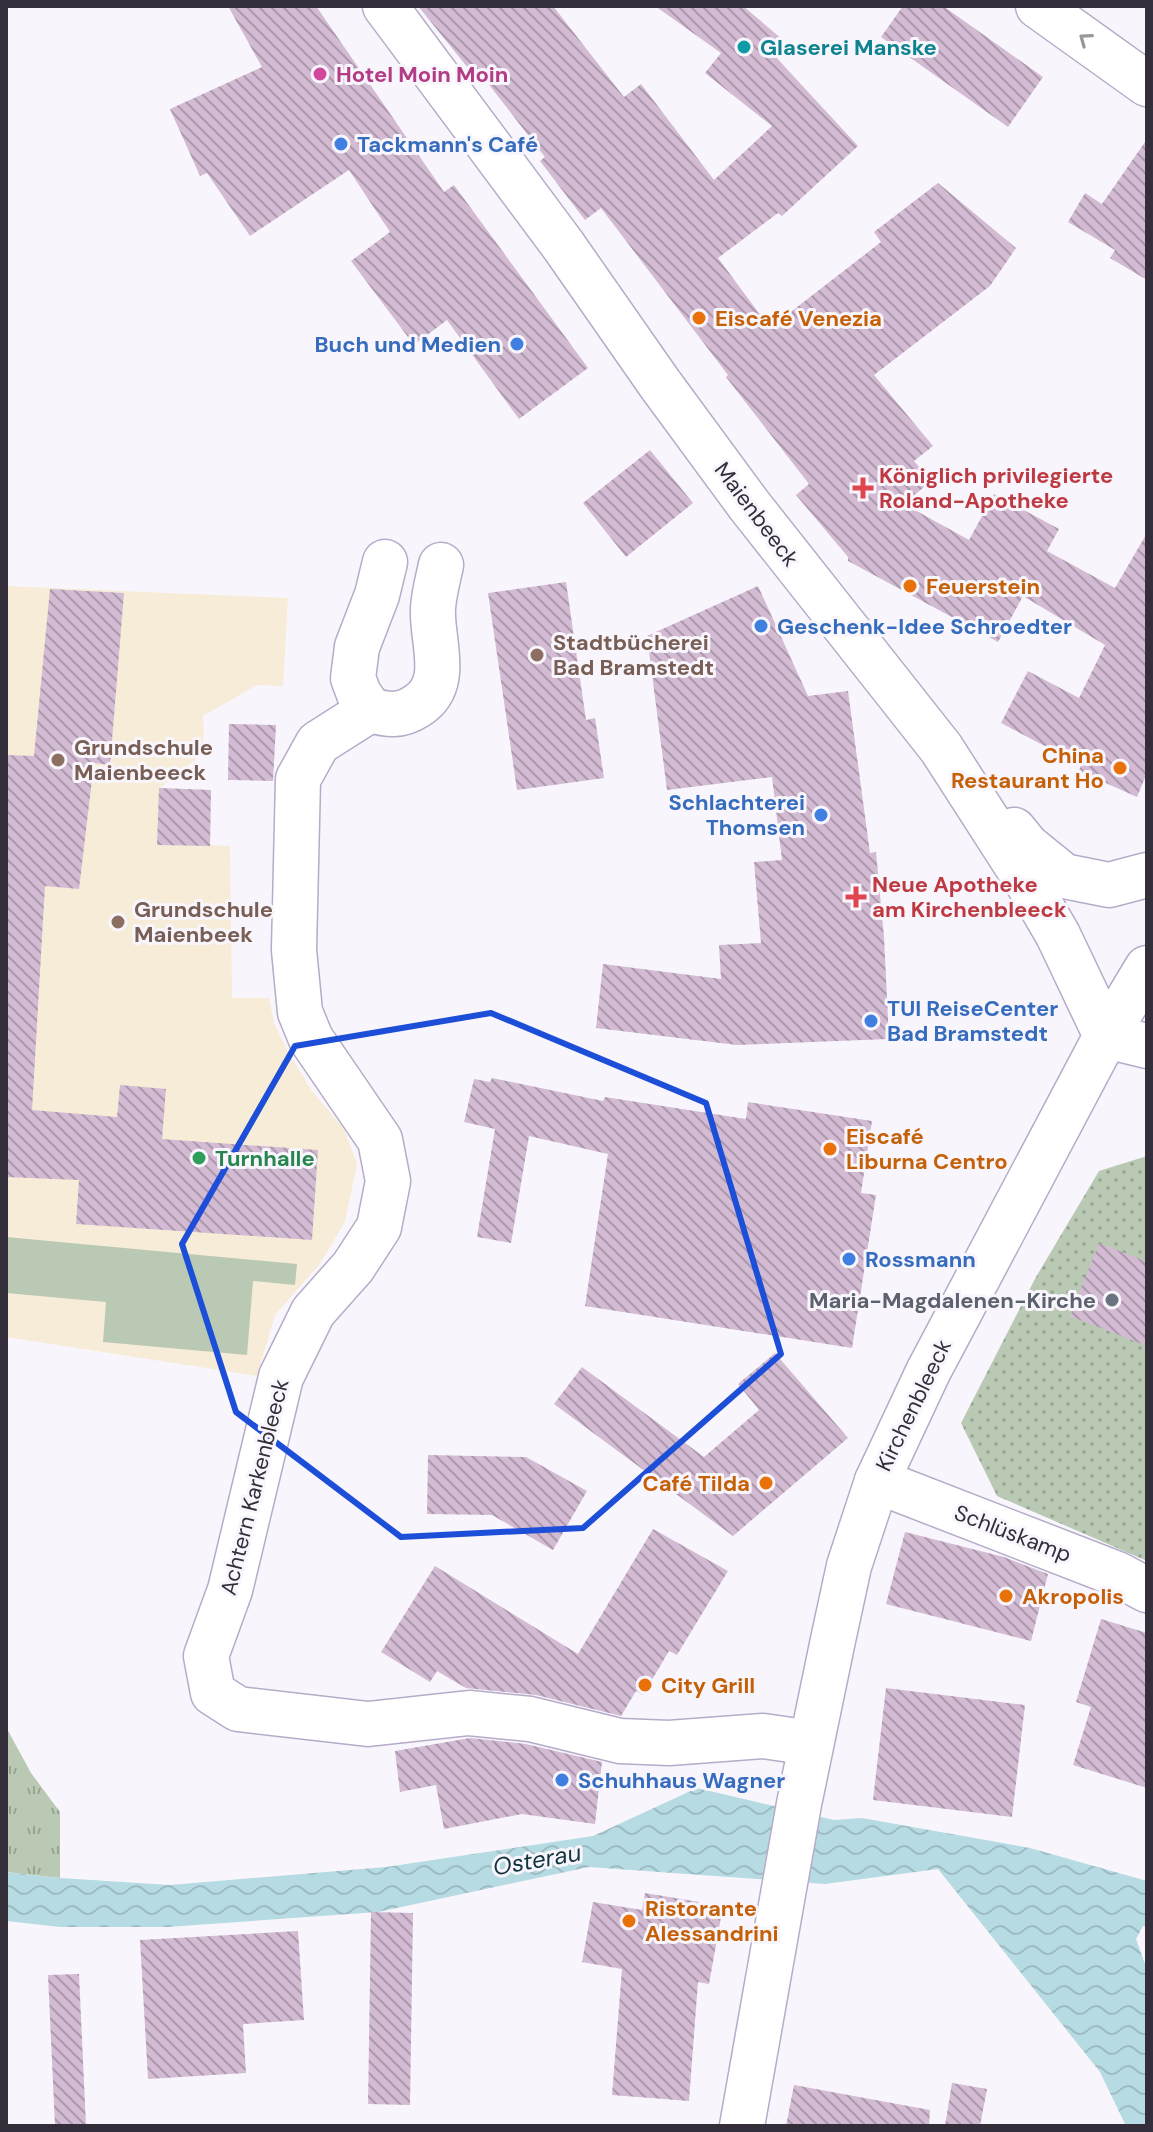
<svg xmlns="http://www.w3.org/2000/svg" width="1153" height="2132" viewBox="0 0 1153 2132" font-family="'DM Sans',sans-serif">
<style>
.education{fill:#f7ecd7}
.grass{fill:url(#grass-tufts)}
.park{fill:url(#park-dots)}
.pitch{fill:#b9c9b3}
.water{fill:url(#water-waves)}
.building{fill:url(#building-back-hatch)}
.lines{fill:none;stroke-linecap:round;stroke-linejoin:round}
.minor-casing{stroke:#b6abc8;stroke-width:47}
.tertiary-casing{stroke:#b6abc8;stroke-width:47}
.minor{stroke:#fff;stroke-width:44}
.tertiary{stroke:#fff;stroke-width:44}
.oneway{stroke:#99969c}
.marked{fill:none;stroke:#1d4ed8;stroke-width:6;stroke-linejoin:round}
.culture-dot{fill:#0f9aa8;stroke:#f8f6fc;stroke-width:3}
.hotel-dot{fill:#d1479c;stroke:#f8f6fc;stroke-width:3}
.shop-dot{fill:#3f7fe0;stroke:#f8f6fc;stroke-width:3}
.food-dot{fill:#e8710a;stroke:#f8f6fc;stroke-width:3}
.health-dot{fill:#e0444e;stroke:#f8f6fc;stroke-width:3}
.education-dot{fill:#8d6e63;stroke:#f8f6fc;stroke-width:3}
.leisure-dot{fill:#2e9e5b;stroke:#f8f6fc;stroke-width:3}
.worship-dot{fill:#6b7280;stroke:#f8f6fc;stroke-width:3}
.labels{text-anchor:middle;stroke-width:6;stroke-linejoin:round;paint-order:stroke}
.culture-label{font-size:22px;font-weight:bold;fill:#0d838f;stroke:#f8f6fc;text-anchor:start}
.hotel-label{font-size:22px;font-weight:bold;fill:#b23c85;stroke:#f8f6fc;text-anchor:start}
.shop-label{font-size:22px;font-weight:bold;fill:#366cbe;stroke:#f8f6fc;text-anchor:start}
.food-label{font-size:22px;font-weight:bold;fill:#c56008;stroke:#f8f6fc;text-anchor:start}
.health-label{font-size:22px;font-weight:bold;fill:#be3a42;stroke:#f8f6fc;text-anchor:start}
.street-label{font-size:22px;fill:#332e3a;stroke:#f8f6fc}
.education-label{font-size:22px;font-weight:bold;fill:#785e54;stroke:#f8f6fc;text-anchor:start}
.leisure-label{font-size:22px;font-weight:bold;fill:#27864d;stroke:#f8f6fc;text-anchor:start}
.worship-label{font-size:22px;font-weight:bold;fill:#5b616d;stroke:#f8f6fc;text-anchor:end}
.water-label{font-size:24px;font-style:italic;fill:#10343b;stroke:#f8f6fc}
</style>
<defs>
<pattern id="grass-tufts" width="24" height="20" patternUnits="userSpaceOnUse" patternTransform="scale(2)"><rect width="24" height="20" fill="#b9c9b3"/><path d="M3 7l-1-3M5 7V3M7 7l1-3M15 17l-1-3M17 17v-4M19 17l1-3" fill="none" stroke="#97a493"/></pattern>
<pattern id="park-dots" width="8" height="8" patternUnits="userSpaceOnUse" patternTransform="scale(2)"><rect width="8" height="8" fill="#b9c9b3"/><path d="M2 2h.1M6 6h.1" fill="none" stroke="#97a493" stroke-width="1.8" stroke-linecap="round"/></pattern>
<pattern id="water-waves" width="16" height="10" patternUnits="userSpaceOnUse" patternTransform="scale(2)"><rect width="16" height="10" fill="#b6dbe3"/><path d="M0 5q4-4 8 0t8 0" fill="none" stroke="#9dbcc4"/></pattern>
<pattern id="building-back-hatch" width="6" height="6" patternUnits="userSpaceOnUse" patternTransform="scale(2)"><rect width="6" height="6" fill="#d3bbd4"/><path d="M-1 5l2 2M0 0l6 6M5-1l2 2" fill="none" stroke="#ac98ad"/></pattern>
</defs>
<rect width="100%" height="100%" fill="#f8f6fc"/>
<path class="education" d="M6,586L288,598L283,686L257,685L203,716L204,753L160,788L211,790L210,845L230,846L232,998H269L274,1023L288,1052L312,1091L344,1129L357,1164L345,1222L319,1265L275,1315L257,1376L6,1337Z"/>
<path class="grass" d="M6,1727L31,1773L60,1812V1878L6,1872Z"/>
<path class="park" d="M1147,1156V1561L997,1496L961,1423L1036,1277L1099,1171Z"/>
<path class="pitch" d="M6,1237L297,1264L295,1285L253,1281L247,1355L103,1342L106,1302L6,1293Z"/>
<path class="water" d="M697,1788L834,1820L862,1818L1030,1848L1147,1881V1927L1143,1926L1136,1939L1147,1969V2126H1126L1100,2072L938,1869L825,1884L589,1867L378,1912L168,1927H60L6,1921V1872L60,1878L170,1885L386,1867L593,1836Z"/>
<g class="building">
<path d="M228,6H316L444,192L454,185L588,368L519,419L447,320L414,345L351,261L390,232L349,170L250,236L207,173L200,176L170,109L262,67Z"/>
<path d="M418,6H553L624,97L641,84L714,180L772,126L705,73L721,53L655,6H743L783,40L773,54L858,146L782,216L778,213L718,258L770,328L881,242L874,232L938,183L1016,248L990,286L874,375L933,446L914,461L931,481L904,504L969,540L994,494L1059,529L1047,551L1115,588L1147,533V773L1137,797L1079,771L1081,765L1001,723L1028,671L1079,698L1105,645L1023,596L998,642L848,561V557L796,495L809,484L726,377L728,375L601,208L585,220L540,161L545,157L473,64L468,68Z"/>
<path d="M903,6H943L1043,77L1008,127L881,37Z"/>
<path d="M1147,139V280L1110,258L1115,250L1068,222L1085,193L1102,204Z"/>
<path d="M650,450L693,503L626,557L583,503Z"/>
<path d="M566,582L586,720L595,718L604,778L517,790L488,593Z"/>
<path d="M758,586L808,696L848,691L870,853L876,852L884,937L889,1039L737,1045L596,1028L603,964L721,979L719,945L761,943L754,862L782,860L772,777L667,790L647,636Z"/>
<path d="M50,589L124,593L110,765L94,763L79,889L45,886L32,1110L117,1117L120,1085L166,1089L162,1139L318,1150L312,1240L76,1224L79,1180L6,1177V755L34,756Z"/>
<path d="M229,724L276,725L273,781L228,780Z"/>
<path d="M159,788L211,790L210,846L157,845Z"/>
<path d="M492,1078L603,1101L605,1097L746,1119L748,1102L872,1121L861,1193L876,1195L852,1348L585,1306L608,1154L529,1136L511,1243L477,1237L495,1129L464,1122L474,1079L490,1082Z"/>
<path d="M1099,1243L1147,1262V1346L1070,1316Z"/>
<path d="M775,1353L848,1438L733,1536L554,1404L582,1367L704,1457L759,1410L738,1384Z"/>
<path d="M428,1455L526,1457L587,1491L553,1550L492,1515L427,1514Z"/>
<path d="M653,1529L728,1571L677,1655L669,1651L643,1695L636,1691L621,1716L536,1695L466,1688L437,1671L430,1682L381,1652L435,1566L578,1654Z"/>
<path d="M905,1532L1004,1557L1048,1574L1031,1641L886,1604Z"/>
<path d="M1101,1619L1147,1633V1788L1073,1765L1091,1707L1076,1702Z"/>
<path d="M886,1688L1025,1705L1012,1817L873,1800Z"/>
<path d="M470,1738L526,1744L602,1762L595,1824L522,1814L444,1829L436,1785L400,1792L395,1751Z"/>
<path d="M645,1893L723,1906L709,1984L698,1982L689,2101L612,2095L622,1969L582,1962L593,1902L642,1910Z"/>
<path d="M371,1912L413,1913L410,2105L368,2104Z"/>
<path d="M298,1931L304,2020L243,2024L246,2073L148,2079L140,1940Z"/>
<path d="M79,1974L86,2126H55L48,1975Z"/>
<path d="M952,2083L987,2089L980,2126H945Z"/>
<path d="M794,2085L930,2110L929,2126H786Z"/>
</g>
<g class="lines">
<g class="minor-casing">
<g id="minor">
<path d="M1038,6L1147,84"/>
<path d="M441,565C438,579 434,593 433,608C431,641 452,684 417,706C400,717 388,715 370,710L318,743L298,779L294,950L300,1012L311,1039L380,1140L388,1181L379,1227L353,1267L313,1312L281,1377L230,1590L206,1656L213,1693L238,1709L368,1724L469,1713L530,1719L620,1741L669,1743L763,1736L811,1743"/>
<path d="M370,710L359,694L353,678L357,647L377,595L385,562"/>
<path d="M877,1481L1117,1574L1147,1590"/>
</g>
</g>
<g class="tertiary-casing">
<g id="tertiary">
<path d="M385,6L563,245L660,384L749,505L941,748L1026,880L1058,935L1106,1036"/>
<path d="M1014,830L1027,846L1064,876L1109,885L1147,875"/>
<path d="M1106,1036L1147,1046"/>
<path d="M742,2126L799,1804L833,1640L849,1566L877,1481L928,1372L1106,1036L1147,968"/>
</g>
</g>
<use href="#minor" class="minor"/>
<use href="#tertiary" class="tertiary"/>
</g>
<defs><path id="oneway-chevron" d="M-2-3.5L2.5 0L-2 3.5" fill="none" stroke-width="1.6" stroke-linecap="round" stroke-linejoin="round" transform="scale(2)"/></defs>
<use class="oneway" href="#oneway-chevron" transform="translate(1085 39) rotate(-144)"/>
<path class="marked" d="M491,1013L706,1103L781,1354L583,1528L401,1537L236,1412L182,1244L295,1046Z"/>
<circle class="culture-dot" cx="744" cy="47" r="8"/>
<circle class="hotel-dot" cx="320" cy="74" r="8"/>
<g class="shop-dot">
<circle cx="341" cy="144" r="8"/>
<circle cx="517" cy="344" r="8"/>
<circle cx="761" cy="626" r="8"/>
<circle cx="821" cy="815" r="8"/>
<circle cx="871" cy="1021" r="8"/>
<circle cx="849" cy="1259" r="8"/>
<circle cx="562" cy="1780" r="8"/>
</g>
<g class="food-dot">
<circle cx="699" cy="318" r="8"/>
<circle cx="910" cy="586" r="8"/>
<circle cx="1120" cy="768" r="8"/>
<circle cx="830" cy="1149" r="8"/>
<circle cx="766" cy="1483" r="8"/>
<circle cx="1006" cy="1596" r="8"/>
<circle cx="645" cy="1685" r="8"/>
<circle cx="629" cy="1921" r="8"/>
</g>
<g class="health-dot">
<path d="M859 476h8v8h8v8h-8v8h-8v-8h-8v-8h8z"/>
<path d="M852 885h8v8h8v8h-8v8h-8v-8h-8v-8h8z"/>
</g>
<g class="education-dot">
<circle cx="537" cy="655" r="8"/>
<circle cx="58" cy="760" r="8"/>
<circle cx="118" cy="922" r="8"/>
</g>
<circle class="leisure-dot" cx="199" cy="1158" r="8"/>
<circle class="worship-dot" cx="1112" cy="1300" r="8"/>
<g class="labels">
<g class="culture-label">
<text x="760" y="55">Glaserei Manske</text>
</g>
<g class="hotel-label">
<text x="336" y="82">Hotel Moin Moin</text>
</g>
<g class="shop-label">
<text x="357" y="152">Tackmann's Café</text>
<text x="501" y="352" text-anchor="end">Buch und Medien</text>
<text x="777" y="634">Geschenk-Idee Schroedter</text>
<text x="805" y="810" text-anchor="end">Schlachterei<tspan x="805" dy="25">Thomsen</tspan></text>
<text x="887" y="1016">TUI ReiseCenter<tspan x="887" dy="25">Bad Bramstedt</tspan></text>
<text x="865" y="1267">Rossmann</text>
<text x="578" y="1788">Schuhhaus Wagner</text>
</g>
<g class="food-label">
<text x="715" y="326">Eiscafé Venezia</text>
<text x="926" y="594">Feuerstein</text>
<text x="1104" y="763" text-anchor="end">China<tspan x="1104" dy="25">Restaurant Ho</tspan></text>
<text x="846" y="1144">Eiscafé<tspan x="846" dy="25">Liburna Centro</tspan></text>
<text x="750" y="1491" text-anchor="end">Café Tilda</text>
<text x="1022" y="1604">Akropolis</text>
<text x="661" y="1693">City Grill</text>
<text x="645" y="1916">Ristorante<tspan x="645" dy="25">Alessandrini</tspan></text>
</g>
<g class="health-label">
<text x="879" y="483">Königlich privilegierte<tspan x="879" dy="25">Roland-Apotheke</tspan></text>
<text x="872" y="892">Neue Apotheke<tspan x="872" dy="25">am Kirchenbleeck</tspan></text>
</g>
<g class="street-label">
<text transform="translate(757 514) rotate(53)" y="8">Maienbeeck</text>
<text transform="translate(913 1405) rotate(-64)" y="8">Kirchenbleeck</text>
<text transform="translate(254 1487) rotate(-76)" y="8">Achtern Karkenbleeck</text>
<text transform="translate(1013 1533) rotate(21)" y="8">Schlüskamp</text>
</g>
<g class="education-label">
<text x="553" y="650">Stadtbücherei<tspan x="553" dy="25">Bad Bramstedt</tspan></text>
<text x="74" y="755">Grundschule<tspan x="74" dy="25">Maienbeeck</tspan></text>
<text x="134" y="917">Grundschule<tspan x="134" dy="25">Maienbeek</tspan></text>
</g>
<g class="leisure-label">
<text x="215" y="1166">Turnhalle</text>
</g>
<g class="worship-label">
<text x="1096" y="1308">Maria-Magdalenen-Kirche</text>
</g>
<g class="water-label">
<text transform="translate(537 1860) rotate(-10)" y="8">Osterau</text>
</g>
</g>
<rect width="1153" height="2132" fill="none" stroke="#332e3a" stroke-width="16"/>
</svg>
